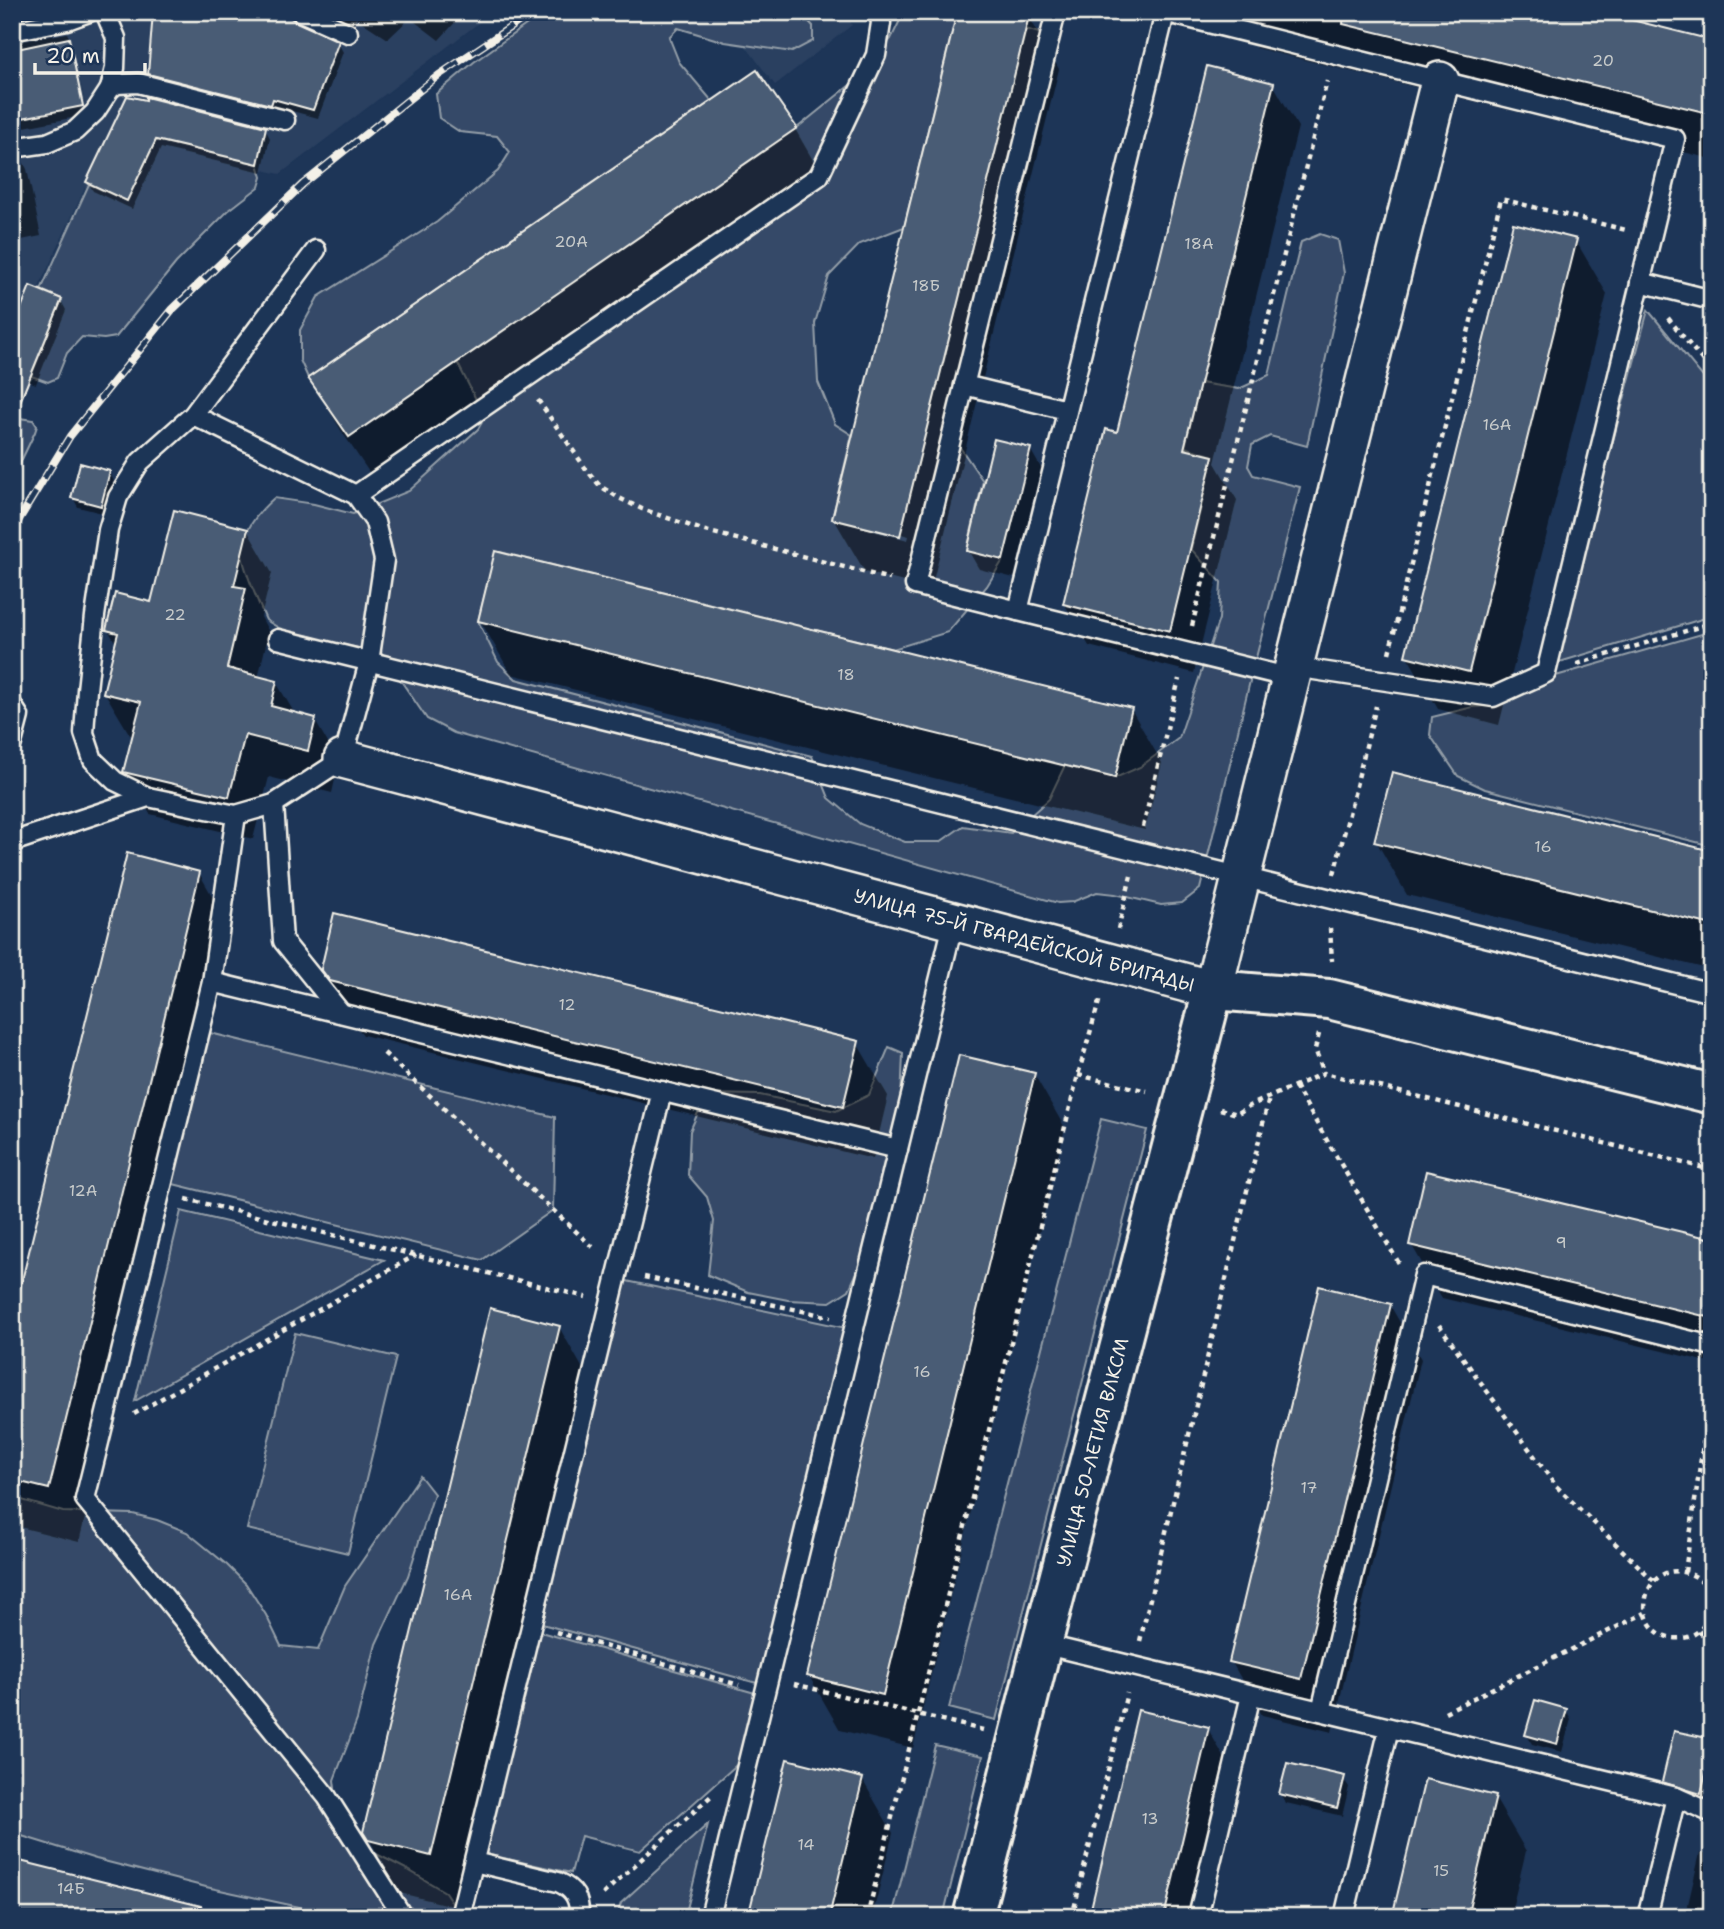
<svg xmlns="http://www.w3.org/2000/svg" width="1724" height="1929" viewBox="0 0 1724 1929" font-family="'Shantell Sans',sans-serif">
<style>
.built{fill:#2a4060}
.green{fill:#354a67;stroke:#949ea8;stroke-width:2}
.shadow{fill:#0007;fill-rule:evenodd}
.building{fill:#485b74;stroke:#f4f1e8;stroke-width:2}
.lines{fill:none;stroke-linecap:round;stroke-linejoin:round}
.service-casing{stroke:#f4f1e8;stroke-width:23}
.minor-casing{stroke:#f4f1e8;stroke-width:42}
.secondary-casing{stroke:#f4f1e8;stroke-width:44}
.path{stroke:#f4f1e8;stroke-width:4.5;stroke-dasharray:5 5;stroke-linecap:butt}
.service{stroke:#1d3557;stroke-width:18}
.minor{stroke:#1d3557;stroke-width:37}
.secondary{stroke:#1d3557;stroke-width:38}
.rail-casing{stroke:#f4f1e8;stroke-width:8}
.rail{stroke:#1d3557;stroke-width:5;stroke-dasharray:16;stroke-linecap:butt}
.labels{text-anchor:middle;stroke-width:5;stroke-linejoin:round;paint-order:stroke}
.number-label{font-size:16px;fill:#c9cccb}
.street-label{font-size:19px;fill:#f4f1e8;stroke:#1d3557}
</style>
<rect width="100%" height="100%" fill="#1d3557"/>
<filter id="ink" filterUnits="userSpaceOnUse"><feTurbulence type="fractalNoise" baseFrequency=".0143" numOctaves="2"/><feDisplacementMap in="SourceGraphic" scale="14" xChannelSelector="R" yChannelSelector="G"/><feConvolveMatrix kernelMatrix="1 2 1 2 8 2 1 2 1" color-interpolation-filters="sRGB"/></filter>
<g filter="url(#ink)">
<g class="built">
<path d="M12,12H493L280,174L157,145L128,208L85,188L39,287L67,299L32,380L19,375L12,377Z"/>
<path d="M720,12H845L852,25L775,85Z"/>
</g>
<g class="green">
<path d="M544,12H800L813,26V41L792,52L725,42L678,28L669,37L679,62L712,101L308,378L300,360V330L318,297L437,222L498,171L510,152L497,136L460,132L439,118L436,94L474,62Z"/>
<path d="M904,12H957L904,227L860,244L829,276L815,323L818,382L835,424L852,435L832,519L900,536L1026,29L1042,34L957,443L983,481L967,550L1003,560L987,586L948,632L893,649L496,551L478,621L498,662L516,679L812,756L829,798L860,824L905,842H940L963,826L1011,833L1049,799L1065,765L1115,778L1140,767L1179,738L1219,619L1221,582L1191,549L1213,456L1185,447L1200,383L1239,389L1269,375L1301,242L1320,234L1338,240L1344,273L1307,446L1270,436L1252,445L1248,466L1253,475L1300,487L1250,681L1200,889L1182,903L1161,905L1115,894L1097,892L1072,902L1058,903L454,733L427,719L382,653L287,633L266,620C260,607 242,565 242,553C243,530 258,512 274,498L314,504L353,514L409,491L478,429L485,417L457,362L797,128L855,81L891,39Z"/>
<path d="M156,140L258,164L262,177L259,187L228,211L176,263L116,337L104,339L82,337L67,353L57,378L48,382L31,376L62,299L41,290L89,184L127,201Z"/>
<path d="M1648,310L1712,388V616L1553,664Z"/>
<path d="M12,417L33,420L37,426L35,432L12,480Z"/>
<path d="M1712,631V846L1485,789L1458,776L1430,735L1432,717L1473,707L1496,705L1549,678Z"/>
<path d="M206,1032L555,1117L553,1210L482,1260L169,1183Z"/>
<path d="M889,1047L903,1053L900,1127L869,1246L849,1290L830,1302L788,1300L748,1292L708,1275L714,1221L707,1197L688,1175L690,1131L706,1094L760,1095L836,1111L869,1095Z"/>
<path d="M1101,1119L1147,1130L996,1720L949,1708Z"/>
<path d="M181,1211L384,1260L135,1401Z"/>
<path d="M622,1280L851,1329L764,1685L542,1624Z"/>
<path d="M295,1333L396,1357L348,1553L247,1529Z"/>
<path d="M420,1476L434,1494L408,1576L376,1644L357,1720L334,1780L341,1836L408,1870L445,1892L455,1907L453,1917H325L304,1908L206,1887L96,1859L12,1833V1497L63,1512L133,1514L157,1520L187,1532L227,1565L246,1584L266,1615L281,1646L318,1650L345,1586Z"/>
<path d="M537,1631L762,1695L742,1760L640,1851L581,1836L571,1873L481,1853Z"/>
<path d="M935,1745L983,1756L943,1917H892Z"/>
<path d="M708,1824L685,1917H617L621,1903Z"/>
</g>
<g class="shadow">
<path d="M12,12H66L12,30Z"/>
<path d="M154,12H300L295,16L294,23L338,43L343,52L318,118L277,107L276,113L155,82L150,73Z"/>
<path d="M317,12H459L461,16L439,40L410,18L388,39L356,18L352,28Z"/>
<path d="M1236,12H1592L1712,41V159L1256,48Z"/>
<path d="M1028,15L1059,69L931,589L865,572L834,519ZM873,527L909,536L908,540L873,531Z"/>
<path d="M67,33L71,41H68L83,115L87,114L72,42L87,115L19,128L22,145L12,147V43Z"/>
<path d="M756,72L795,129L826,183L381,490L342,432L311,379Z"/>
<path d="M1273,84L1298,127L1215,463L1237,500L1194,673L1089,646L1064,603L1118,434Z"/>
<path d="M128,98L265,129L270,138L262,172L161,148L132,209L93,191L88,182Z"/>
<path d="M12,160H22L27,169L41,236L12,242Z"/>
<path d="M1576,241L1607,294L1499,725L1438,709L1407,656Z"/>
<path d="M61,301L66,310L36,384L12,375V335Z"/>
<path d="M1030,449L1041,468L1014,578L979,569L968,550Z"/>
<path d="M109,472L114,481L106,514L78,507L73,498Z"/>
<path d="M247,530L272,573L261,617L269,632L258,678L276,682L295,714L314,719L339,762L332,793L269,777L253,839L150,814L125,771L134,736L130,735L105,693L117,645L108,630L153,604Z"/>
<path d="M480,620L1131,709L1162,763L1145,830L511,674Z"/>
<path d="M1376,841L1712,853V970L1407,895Z"/>
<path d="M199,873L230,927L79,1542L12,1525V1328Z"/>
<path d="M322,969L857,1043L888,1096L873,1159L363,1035L354,1023Z"/>
<path d="M1034,1074L1065,1128L913,1748L840,1730L809,1676Z"/>
<path d="M1712,1241V1363L1442,1298L1411,1244Z"/>
<path d="M1390,1305L1421,1359L1332,1732L1262,1715L1231,1661Z"/>
<path d="M559,1327L590,1381L461,1908L400,1893L365,1832Z"/>
<path d="M1566,1710L1571,1719L1562,1752L1532,1744L1527,1735Z"/>
<path d="M1208,1729L1239,1783L1207,1917H1090Z"/>
<path d="M1712,1741V1775L1706,1802L1669,1791L1664,1782Z"/>
<path d="M1343,1778L1349,1787L1342,1816L1286,1803L1281,1794Z"/>
<path d="M862,1779L893,1833L872,1917H750Z"/>
<path d="M1495,1798L1526,1851L1510,1917H1394Z"/>
<path d="M1700,1853L1712,1856V1917H1685Z"/>
<path d="M12,1861L239,1917H12Z"/>
</g>
<g class="building">
<path d="M153,12H290L291,18L296,22L339,41L313,110L273,99L271,105L148,74Z"/>
<path d="M957,12H1030L900,536L832,519Z"/>
<path d="M1344,12H1600L1712,40V114L1343,24Z"/>
<path d="M69,38L83,106L12,120V50Z"/>
<path d="M1207,66L1274,83L1184,449L1213,456L1170,631L1063,604L1106,429L1117,432Z"/>
<path d="M757,70L797,128L349,437L308,378Z"/>
<path d="M127,96L146,100V97L266,127L258,164L156,140L127,201L86,182Z"/>
<path d="M1513,223L1577,239L1469,672L1405,656Z"/>
<path d="M30,286L62,299L13,419L12,331Z"/>
<path d="M994,439L1031,448L1003,560L967,551Z"/>
<path d="M80,463L110,471L101,506L71,498Z"/>
<path d="M174,510L248,529L234,586L246,588L227,668L277,681L271,706L316,718L308,751L245,735L229,797L123,772L141,702L103,693L118,633L106,630L115,593L151,602Z"/>
<path d="M495,551L1132,708L1115,778L478,621Z"/>
<path d="M1392,772L1712,851V925L1374,842Z"/>
<path d="M127,853L200,872L49,1489L12,1480V1321Z"/>
<path d="M334,913L859,1041L843,1107L330,981L321,969Z"/>
<path d="M959,1055L1035,1073L883,1695L807,1676Z"/>
<path d="M1426,1171L1712,1239V1318L1409,1245Z"/>
<path d="M1319,1286L1391,1304L1301,1679L1229,1662Z"/>
<path d="M490,1308L560,1326L431,1856L368,1840L363,1832Z"/>
<path d="M1535,1700L1567,1709L1557,1744L1525,1735Z"/>
<path d="M1138,1710L1209,1727L1164,1917H1089Z"/>
<path d="M1674,1731L1712,1739V1747L1701,1794L1662,1782Z"/>
<path d="M787,1759L863,1778L829,1917H748Z"/>
<path d="M1287,1763L1345,1776L1337,1808L1279,1794Z"/>
<path d="M1425,1779L1496,1796L1467,1917H1392Z"/>
<path d="M12,1859L201,1906L200,1917H12Z"/>
</g>
<g class="lines">
<g class="service-casing">
<g id="service">
<path d="M105,12L116,38L115,68L110,89"/>
<path d="M301,12L348,33"/>
<path d="M1164,12L1675,139L1546,673L1493,697L1294,667"/>
<path d="M1165,13L1018,611L1291,678"/>
<path d="M12,31L67,20L89,12"/>
<path d="M12,148L47,143L75,131L95,112L110,89L117,84L138,83L285,120"/>
<path d="M1640,282L1712,300"/>
<path d="M964,385L1067,410"/>
<path d="M193,415L356,495L375,522L384,560L369,662L343,759L274,804L236,815L148,797L115,781L93,760L84,733L87,690L95,616L108,530L118,497L140,462L193,415L316,250"/>
<path d="M356,495L819,176L876,55L881,23L879,12"/>
<path d="M1018,611L915,585L1056,12"/>
<path d="M278,639L1712,993"/>
<path d="M12,705L19,716L12,743"/>
<path d="M274,804L283,941L341,1013"/>
<path d="M12,842L148,797"/>
<path d="M212,982L236,815"/>
<path d="M1042,1644L1676,1797L1712,1813"/>
<path d="M1321,1711L1424,1275L1712,1346"/>
<path d="M474,1862L558,1882C574,1889 580,1899 579,1917"/>
<path d="M403,1917L327,1797L85,1499L212,982L898,1149"/>
<path d="M460,1917L662,1091"/>
<path d="M710,1917L954,920"/>
<path d="M1198,1917L1251,1695"/>
<path d="M1344,1917L1389,1728"/>
<path d="M1647,1917L1676,1797"/>
</g>
</g>
<g class="minor-casing">
<g id="minor">
<path id="s1" d="M343,759L1213,990L1440,81"/>
</g>
</g>
<g class="secondary-casing">
<g id="secondary">
<path id="s2" d="M973,1917L1042,1644L1213,990L1329,999L1712,1094"/>
</g>
</g>
<g class="path">
<path d="M1668,318L1712,372"/>
<path d="M538,400L586,469L600,486L619,498L642,509L702,530L890,579"/>
<path d="M1192,626L1327,81"/>
<path d="M1389,653L1501,199L1626,230"/>
<path d="M1577,664L1712,623"/>
<path d="M1143,827L1179,679"/>
<path d="M1334,874L1376,706"/>
<path d="M1330,928L1332,961"/>
<path d="M1118,929L1131,876"/>
<path d="M1319,1034L1315,1049L1324,1073"/>
<path d="M384,1053L596,1250"/>
<path d="M1078,1075L1147,1091"/>
<path d="M1295,1086L1400,1265"/>
<path d="M1220,1109L1237,1114L1249,1106L1324,1073L1712,1170"/>
<path d="M186,1199L586,1297"/>
<path d="M644,1277L831,1317"/>
<path d="M1439,1325L1556,1486L1654,1581"/>
<path d="M134,1414L416,1255"/>
<path d="M1685,1572L1712,1380"/>
<path d="M1704,1582L1712,1579"/>
<path d="M1712,1601C1709,1588 1703,1579 1690,1574C1643,1556 1626,1631 1673,1638C1695,1641 1710,1624 1712,1604"/>
<path d="M1699,1631L1712,1644"/>
<path d="M556,1632L739,1685"/>
<path d="M1140,1641L1269,1098"/>
<path d="M794,1684L983,1730"/>
<path d="M1445,1712L1645,1613"/>
<path d="M603,1894L711,1796"/>
<path d="M867,1917L1078,1075L1100,998"/>
<path d="M1072,1917L1127,1693"/>
</g>
<use href="#service" class="service"/>
<use href="#minor" class="minor"/>
<use href="#secondary" class="secondary"/>
<g class="rail-casing">
<path id="rail" d="M12,534L20,518L70,436L172,310L303,184L439,75L533,12"/>
</g>
<use href="#rail" class="rail"/>
</g>
</g>
<g class="labels">
<g class="number-label">
<text x="1603" y="66">20</text>
<text x="571" y="247">20А</text>
<text x="1199" y="249">18А</text>
<text x="926" y="291">18Б</text>
<text x="1497" y="430">16А</text>
<text x="175" y="620">22</text>
<text x="846" y="680">18</text>
<text x="1543" y="852">16</text>
<text x="567" y="1010">12</text>
<text x="83" y="1196">12А</text>
<text x="1561" y="1248">9</text>
<text x="922" y="1377">16</text>
<text x="1309" y="1493">17</text>
<text x="458" y="1600">16А</text>
<text x="1150" y="1824">13</text>
<text x="806" y="1850">14</text>
<text x="1441" y="1876">15</text>
<text x="71" y="1894">14Б</text>
</g>
<g class="street-label">
<text dy="7" stroke="none"><textPath href="#s1" startOffset="705">УЛИЦА 75-Й ГВАРДЕЙСКОЙ БРИГАДЫ</textPath></text>
<text dy="7" stroke="none"><textPath href="#s2" startOffset="480">УЛИЦА 50-ЛЕТИЯ ВЛКСМ</textPath></text>
</g>
</g>
<rect width="1724" height="1929" fill="none" stroke="#1d3557" stroke-width="42"/>
<rect x="21" y="21" width="1682" height="1887" fill="none" stroke="#f4f1e8" stroke-width="2.5" filter="url(#ink)"/>
<path d="M35 63v10h110v-10" fill="none" stroke="#f4f1e8" stroke-width="3.5"/>
<text x="46" y="63" font-size="21" fill="#f4f1e8" stroke="#1d3557" stroke-width="5" paint-order="stroke">20 m</text>
</svg>
